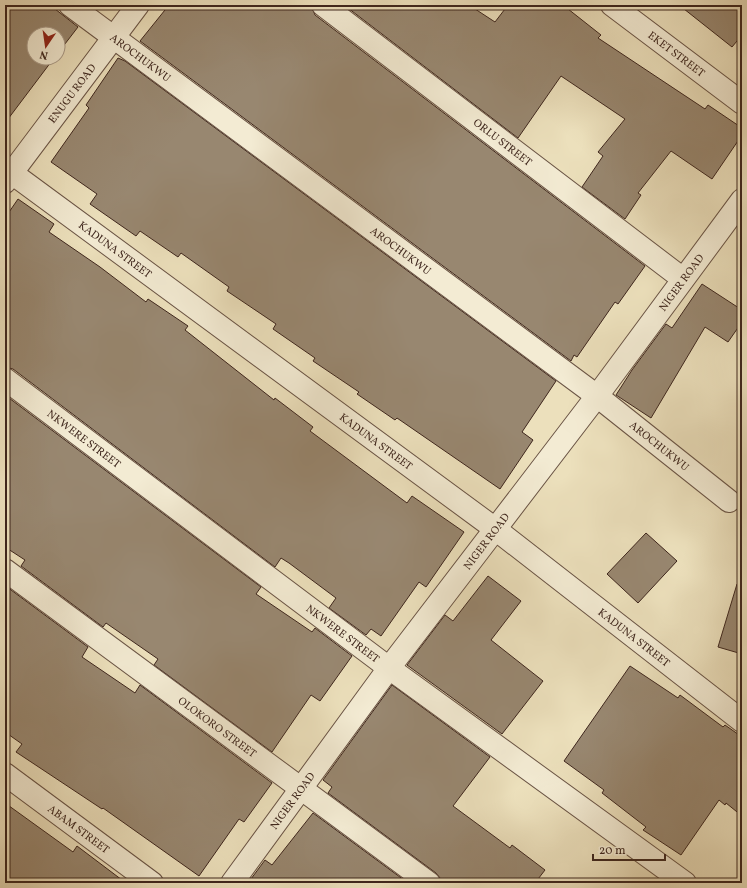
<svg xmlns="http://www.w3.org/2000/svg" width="747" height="888" viewBox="0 0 747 888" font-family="Vollkorn,serif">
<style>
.building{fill:#988770;stroke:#3e261d}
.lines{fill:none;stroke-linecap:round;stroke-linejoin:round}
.minor-casing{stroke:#6a5445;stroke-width:24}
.minor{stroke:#f3ebd3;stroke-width:22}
.labels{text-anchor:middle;stroke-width:3;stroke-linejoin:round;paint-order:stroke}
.street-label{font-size:11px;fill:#3e261d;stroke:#f3ebd3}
</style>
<rect width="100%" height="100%" fill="#ece0bc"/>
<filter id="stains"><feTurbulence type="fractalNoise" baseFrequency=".005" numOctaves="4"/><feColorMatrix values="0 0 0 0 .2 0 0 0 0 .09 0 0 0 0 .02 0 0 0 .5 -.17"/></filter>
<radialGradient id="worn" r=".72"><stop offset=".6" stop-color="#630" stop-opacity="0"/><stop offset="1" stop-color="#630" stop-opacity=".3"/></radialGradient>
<g class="building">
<path d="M5,5H50L78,27L58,53V34H34V58H54L5,123Z"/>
<path d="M169,5H311L315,15L645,266L618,304L615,302L577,357L574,355L571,361L140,41Z"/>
<path d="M344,5H469L495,22L508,5H563L601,35L598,38L705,109L708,105L742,128V135L712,179L671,151L638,193L641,195L625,219L582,187L603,156L598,152L625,119L561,76L518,138Z"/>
<path d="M679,5H742V35L732,47Z"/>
<path d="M118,58L125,61L556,381L522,432L533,440L500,489L397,418L395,420L357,394L359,392L313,361L315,358L273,329L276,324L227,291L229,287L181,253L178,257L140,231L136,236L90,204L97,194L51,162L89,108L86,105Z"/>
<path d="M18,199L54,224L49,232L100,267L146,302L148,299L188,326L185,330L274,400L275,398L313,427L310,431L407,503L412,496L464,532L426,587L419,582L381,636L371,629L366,635L329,608L336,598L289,563L281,558L275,567L13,369L5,367V218Z"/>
<path d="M702,284L742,310V322L728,342L705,327L651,418L616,395L632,370L666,324L672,328Z"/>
<path d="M5,395L261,587L256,594L312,632L315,628L352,656L320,701L311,695L272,752L154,665L158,659L106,623L103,627L21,566L25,560L5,547Z"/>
<path d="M646,533L677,561L638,603L607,574Z"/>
<path d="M488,576L521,601L491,640L543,681L502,734L407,665L445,615L453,621Z"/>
<path d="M737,584L742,585V654L718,647Z"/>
<path d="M7,587L88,647L82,657L135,693L140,685L272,783L244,822L239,819L199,876L103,808L102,809L16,752L22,744L5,732V589Z"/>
<path d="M630,666L678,698L680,695L723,727L725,725L742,737V816L726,803L725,805L719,800L681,855L643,830L646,827L602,793L604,790L564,761Z"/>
<path d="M392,685L490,757L453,806L510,848L512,845L545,870L535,883H441L440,878L436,873L328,793L332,787L323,780Z"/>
<path d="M5,803L73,852L77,846L126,883H5Z"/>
<path d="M313,813L408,883H248L265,860L272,865Z"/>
</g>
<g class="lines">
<g class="minor-casing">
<g id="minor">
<path id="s1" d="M70,5L597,396L729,501"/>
<path id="s2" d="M323,5L683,279"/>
<path id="s3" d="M612,5L742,103"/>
<path id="s4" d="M5,168L494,528L742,721"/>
<path id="s5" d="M5,182L138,5"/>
<path id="s6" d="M5,379L389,668L685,883"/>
<path id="s7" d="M5,570L429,883"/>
<path id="s8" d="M5,774L152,883"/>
<path id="s9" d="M232,883L389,668L597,396L742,200"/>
</g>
</g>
<use href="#minor" class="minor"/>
</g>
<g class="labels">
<g class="street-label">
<text dy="4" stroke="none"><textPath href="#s3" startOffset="81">EKET STREET</textPath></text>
<text dy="4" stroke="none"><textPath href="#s1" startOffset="88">AROCHUKWU</textPath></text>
<text dy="4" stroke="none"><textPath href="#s5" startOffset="111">ENUGU ROAD</textPath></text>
<text dy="4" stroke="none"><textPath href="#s2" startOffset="226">ORLU STREET</textPath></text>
<text dy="4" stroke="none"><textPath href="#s4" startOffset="137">KADUNA STREET</textPath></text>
<text dy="4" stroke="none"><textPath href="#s1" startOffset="412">AROCHUKWU</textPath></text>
<text dy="4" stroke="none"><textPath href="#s9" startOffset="750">NIGER ROAD</textPath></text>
<text dy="4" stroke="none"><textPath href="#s6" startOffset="99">NKWERE STREET</textPath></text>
<text dy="4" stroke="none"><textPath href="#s4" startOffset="461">KADUNA STREET</textPath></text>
<text dy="4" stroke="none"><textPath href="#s1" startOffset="736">AROCHUKWU</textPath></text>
<text dy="4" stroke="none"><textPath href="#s9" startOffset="426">NIGER ROAD</textPath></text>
<text dy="4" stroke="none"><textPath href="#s6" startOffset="423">NKWERE STREET</textPath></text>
<text dy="4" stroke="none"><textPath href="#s4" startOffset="785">KADUNA STREET</textPath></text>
<text dy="4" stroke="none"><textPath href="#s7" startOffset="264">OLOKORO STREET</textPath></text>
<text dy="4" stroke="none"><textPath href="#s9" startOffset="102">NIGER ROAD</textPath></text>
<text dy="4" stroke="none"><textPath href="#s8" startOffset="92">ABAM STREET</textPath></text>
</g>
</g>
<rect width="747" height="888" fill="none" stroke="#ece0bc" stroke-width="20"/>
<rect x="6" y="6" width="735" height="876" fill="none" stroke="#3e261d" stroke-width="2"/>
<rect x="10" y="10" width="727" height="868" fill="none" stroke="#3e261d"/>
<g transform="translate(46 46) rotate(193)"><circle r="19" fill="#f3ebd3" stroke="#ab9c8a"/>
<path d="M0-3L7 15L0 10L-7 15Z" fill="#8f2418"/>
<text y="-6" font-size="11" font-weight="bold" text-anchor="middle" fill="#3e261d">N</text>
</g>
<path d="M593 854v6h72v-6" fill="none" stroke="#3e261d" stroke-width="2"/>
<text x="599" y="854" font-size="12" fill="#3e261d" stroke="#f3ebd3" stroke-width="3" paint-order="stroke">20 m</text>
<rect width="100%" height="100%" filter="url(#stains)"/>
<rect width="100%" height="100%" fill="url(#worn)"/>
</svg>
